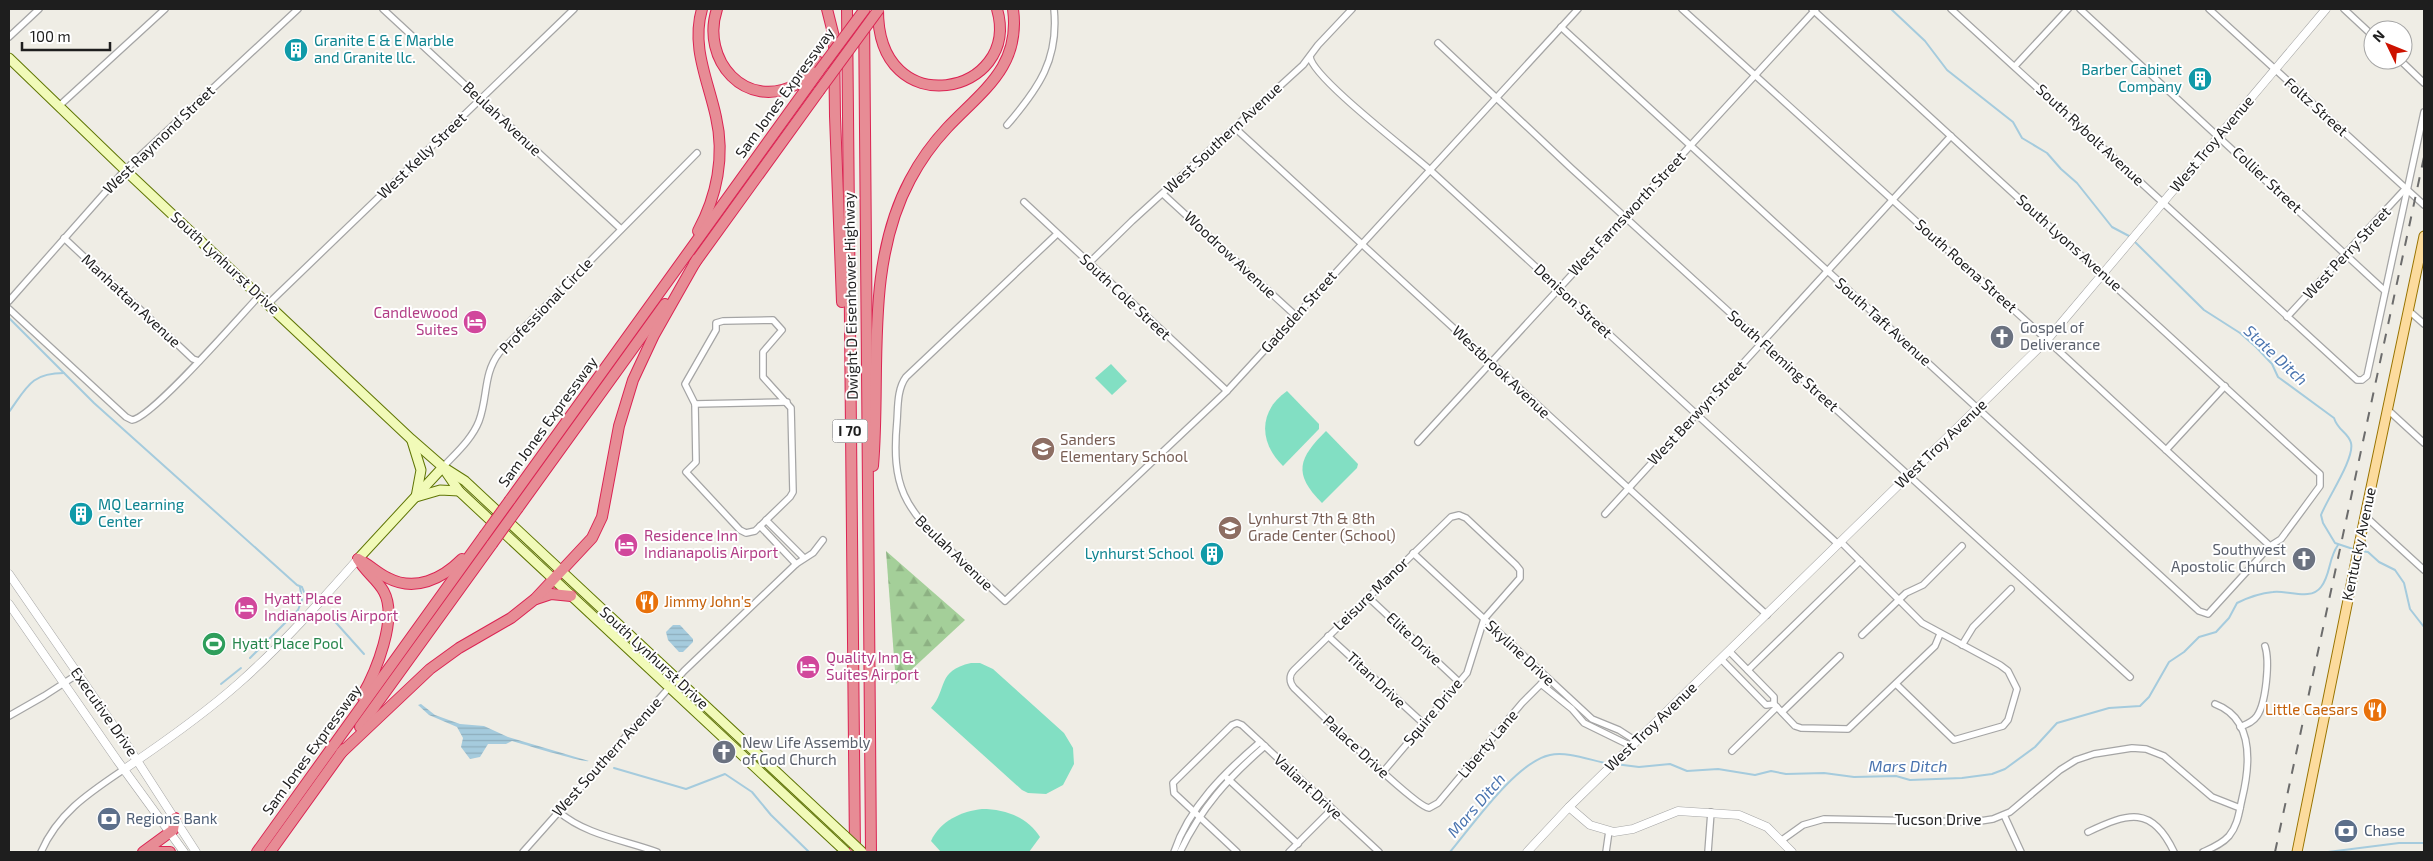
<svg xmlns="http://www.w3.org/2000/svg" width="2433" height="861" viewBox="0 0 2433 861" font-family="'Exo 2',sans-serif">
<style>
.forest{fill:url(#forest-firs)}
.pitch{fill:#82dfc3}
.water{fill:url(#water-rules)}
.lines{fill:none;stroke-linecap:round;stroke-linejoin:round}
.stream{stroke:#a5cbdd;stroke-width:2}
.minor-casing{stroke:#a5a5a5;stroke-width:8}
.tertiary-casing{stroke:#a5a5a5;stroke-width:9}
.secondary-casing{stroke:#607605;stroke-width:11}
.primary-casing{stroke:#997400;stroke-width:11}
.motorway-casing{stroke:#db2453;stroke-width:12}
.minor{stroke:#fff;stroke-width:5.5}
.tertiary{stroke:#fff;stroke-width:8}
.secondary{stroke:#f1fab8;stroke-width:9}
.primary{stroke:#fcdb9d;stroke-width:9}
.motorway{stroke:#e78c95;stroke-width:10}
.rail{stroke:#6c6c6c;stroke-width:2;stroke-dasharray:10 10;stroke-linecap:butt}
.secondary-bridge-casing{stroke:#607605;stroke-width:11;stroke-linecap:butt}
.motorway-bridge-casing{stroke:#db2453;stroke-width:12;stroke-linecap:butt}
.secondary-bridge{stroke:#f1fab8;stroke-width:9}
.motorway-bridge{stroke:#e78c95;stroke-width:10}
.labels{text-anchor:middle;stroke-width:4;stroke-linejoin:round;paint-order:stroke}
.shield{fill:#fff;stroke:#626262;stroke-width:1}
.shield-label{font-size:14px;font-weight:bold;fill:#1e1e1e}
.culture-label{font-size:15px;fill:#0d838f;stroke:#fff;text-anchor:start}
.street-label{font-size:15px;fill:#1e1e1e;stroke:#fff}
.hotel-label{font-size:15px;fill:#b23c85;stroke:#fff;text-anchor:start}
.worship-label{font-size:15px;fill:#5b616d;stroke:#fff;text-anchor:start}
.education-label{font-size:15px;fill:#785e54;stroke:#fff;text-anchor:start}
.food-label{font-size:15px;fill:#c56008;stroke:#fff;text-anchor:start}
.leisure-label{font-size:15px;fill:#27864d;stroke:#fff;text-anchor:start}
.service-label{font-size:15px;fill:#4e5e75;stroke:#fff;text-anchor:start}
.water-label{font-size:16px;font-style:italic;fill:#4a74af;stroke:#fff}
</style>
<defs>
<pattern id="forest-firs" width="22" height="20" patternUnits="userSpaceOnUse" patternTransform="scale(1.25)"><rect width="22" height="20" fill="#a4cf99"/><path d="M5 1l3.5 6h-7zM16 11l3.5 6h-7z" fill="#8db183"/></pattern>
<pattern id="water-rules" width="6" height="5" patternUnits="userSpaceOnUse" patternTransform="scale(1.25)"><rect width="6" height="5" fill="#a5cbdd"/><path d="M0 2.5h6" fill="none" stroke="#8eaebd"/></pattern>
</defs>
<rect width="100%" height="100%" fill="#efede5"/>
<path class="forest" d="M886,551L965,620L896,684Z"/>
<g class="pitch">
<path d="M1111,364L1127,381L1112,395L1095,378Z"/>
<path d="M1287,391L1319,424V429L1283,466C1259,443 1258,411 1287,391Z"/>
<path d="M1326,431L1358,464L1357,468L1322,503C1292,473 1299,458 1326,431Z"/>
<path d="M971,663H980L993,669L1064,733L1073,748L1074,764L1063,785L1046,794L1028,793L1022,790L931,708C948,689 936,671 971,663Z"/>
<path d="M982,809C1005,809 1027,817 1040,837L1029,852H941L931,841C940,821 962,811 982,809Z"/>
</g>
<g class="water">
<path d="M673,625H680L693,639V642L683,652H679L668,640L666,632Z"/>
<path d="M421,704L435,715L460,724L484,726L508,737L589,761C584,763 523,744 512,741L506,744H488L480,757L470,759L461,747L463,738L457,727L429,715L418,705Z"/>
</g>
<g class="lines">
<g class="stream">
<path d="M1891,9L1925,41L1947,70L2013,122L2022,138L2047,153L2061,169L2077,183L2112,227L2129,236"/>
<path d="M2135,242L2204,310L2240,333L2256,347L2272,364L2278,377L2334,418C2338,431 2348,432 2351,443C2355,458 2327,499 2321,515L2323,523L2335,543L2356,550"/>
<path d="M9,318L94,403L297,585L302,587L304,592"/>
<path d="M9,412C27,387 31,373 64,373"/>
<path d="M2360,551L2368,552L2379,562L2395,570L2404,583L2410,609L2424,627"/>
<path d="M330,616L364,654"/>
<path d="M250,658L298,610L302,600L300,587"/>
<path d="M221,684L241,668"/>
<path d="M1615,764L1639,767L1670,764L1687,771L1718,769L1755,775L1771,771L1786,774L1824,773L1854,777L1896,776L1910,780L1962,778L1992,774L2005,769L2035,747L2057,723L2109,708L2140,706L2149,697L2169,662L2184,652L2199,637L2216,632L2229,618L2237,603C2247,598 2262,593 2273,592C2288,590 2311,601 2321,587C2331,574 2328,559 2338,545"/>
<path d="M614,768L686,789L725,774L752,792L771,815L809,852"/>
<path d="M1450,852C1472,826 1516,762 1550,755C1568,751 1592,761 1610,764"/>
<path d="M2328,852L2399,843H2424"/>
</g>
<g class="minor-casing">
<g id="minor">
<path d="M383,9L621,229"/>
<path d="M1682,9L2047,340L2270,546"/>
<path d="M1951,9L2357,380H2362L2367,376L2424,112"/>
<path d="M2080,9L2385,291"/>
<path d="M2209,9L2424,205"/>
<path d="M2344,9L2373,36"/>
<path d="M1561,27L2199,611L2208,614L2270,546L2281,539L2320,486V474L1812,9"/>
<path d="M9,37L39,9"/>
<path d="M1438,43L1571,168L2130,677"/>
<path d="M1310,57C1313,78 1409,151 1430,170L1838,544"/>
<path d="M2400,60L2424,83"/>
<path d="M2015,66L2068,9"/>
<path d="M59,106L165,9"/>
<path d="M1007,125C1039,88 1059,59 1054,9"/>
<path d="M1235,128L1767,615"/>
<path d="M1163,194L1296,316"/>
<path d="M1024,202L1227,391"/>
<path d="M1057,234L906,377C897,389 898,407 897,421C891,487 904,508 951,551C969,568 987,584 1005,601L1227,391L1578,9"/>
<path d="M64,238L193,359L199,361"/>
<path d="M1089,263L1132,221L1303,65L1318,45L1352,9"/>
<path d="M9,301L125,170L298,9"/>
<path d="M269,303L574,9"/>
<path d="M9,309L126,417L132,420C152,418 241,315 260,295"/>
<path d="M2408,310L2424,324"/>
<path d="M2287,317L2406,188"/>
<path d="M773,320L782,330L763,352V377L791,408L793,492L790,497L755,531L746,533L740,530L686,472L696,462L695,404L685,384L716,330V323L723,321Z"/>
<path d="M695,404L787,402"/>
<path d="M2387,409L2424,443"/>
<path d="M1418,442L1816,9"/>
<path d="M2166,450L2225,386"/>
<path d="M443,467C456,453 472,439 479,421C488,397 483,374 499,353L697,153"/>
<path d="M1605,514L1951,136"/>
<path d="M2365,516L2424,570"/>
<path d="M766,520L804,558"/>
<path d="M760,526L796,564"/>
<path d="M1841,542L1922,623L2000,665L2008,671L2017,689L2008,720L2003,726L1954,740L1896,684"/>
<path d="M1413,553L1592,719L1619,730L1636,741"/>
<path d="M1368,597L1459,682"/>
<path d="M1862,635L1906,593L1923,585L1962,546"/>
<path d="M1328,636L1424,724"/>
<path d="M1962,645L1973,627L2011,589"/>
<path d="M1729,651L1774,697V704L1795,726L1801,728L1848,729L1935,646L1940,634"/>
<path d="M1721,659L1766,705L1774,704"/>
<path d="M1748,670L1860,561"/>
<path d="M1541,684L1572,709L1584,723L1631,746"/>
<path d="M1782,712L1840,656"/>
<path d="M9,716L44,696L78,674"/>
<path d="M2240,727C2247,724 2253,722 2257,716C2266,703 2270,661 2265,646"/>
<path d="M1732,751L1777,707"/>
<path d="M1383,772L1467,673L1484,619L1520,578V570L1516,565L1466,518L1459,515L1451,517L1294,670C1289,675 1289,682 1294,688C1312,705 1415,807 1429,808L1438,803L1522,703L1547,678"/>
<path d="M1227,778L1298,844"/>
<path d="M559,812C586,835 624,840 657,852"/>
<path d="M2004,815L2021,852"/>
<path d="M2088,832C2128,813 2152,805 2174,852"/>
<path d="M1782,840L1803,825L1824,819L1974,822L1993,819L2010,812L2060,770L2076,760L2094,754L2132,748L2146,749L2164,756L2212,797L2240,808"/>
<path d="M41,852C58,813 89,793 123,770"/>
<path d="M523,852L684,671L796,564L813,553L823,540"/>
<path d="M1174,852C1189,807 1225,772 1260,742"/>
<path d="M1180,852C1201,808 1228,778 1265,746"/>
<path d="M1237,852L1174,793L1173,783L1232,725L1237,723L1242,725L1379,852"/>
<path d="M1289,852L1332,809"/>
<path d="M1606,852L1609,831"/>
<path d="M1708,852L1711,812"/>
<path d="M2203,852C2212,848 2222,844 2229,836C2238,825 2239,812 2242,799C2250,766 2255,719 2215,704"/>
</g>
</g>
<g class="tertiary-casing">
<g id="tertiary">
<path d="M9,574L129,748L196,852"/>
<path d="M9,604L117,760L184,852"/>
<path d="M123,770C163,743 203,715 239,683C282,645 320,602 358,559"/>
<path d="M1569,807L1590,825L1614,832L1633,829L1678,811L1739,815L1767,827L1792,852"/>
<path d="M1527,852L1569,807L2047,340L2326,9"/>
</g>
</g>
<g class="secondary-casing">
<g id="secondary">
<path d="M9,58L125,170L411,439L443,467L465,481L845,836"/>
<path d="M412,441L421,470L416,497L440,490L459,491"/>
<path d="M446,472L459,491L846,852"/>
<path d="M358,559L443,467"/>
</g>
</g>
<g class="primary-casing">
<path id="primary" d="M2297,852L2365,516L2424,236"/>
</g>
<g class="motorway-casing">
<g id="motorway">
<path d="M717,9C700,60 746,112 797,84C807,79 813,70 819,62"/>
<path d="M827,9L834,37L835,116L842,302"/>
<path d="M847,9L855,852"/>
<path d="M864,9L871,852"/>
<path d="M878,9C877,126 1022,95 997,9"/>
<path d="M698,231C717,196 725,156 716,117C708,80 691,47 702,9"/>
<path d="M694,264L819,91"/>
<path d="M873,466C881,372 864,266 910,180C920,161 932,144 947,128C982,91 1021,67 1013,9"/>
<path d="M510,500L819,71"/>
<path d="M518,508L665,304"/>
<path d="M358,559C365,572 378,580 384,592C398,618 376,672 362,696"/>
<path d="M358,559C369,564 377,573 388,578C415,592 442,579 462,559"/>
<path d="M536,599L551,594L571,596"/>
<path d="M360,727L492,544"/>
<path d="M341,753L430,669L459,648L511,618L535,599L592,538L602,517L619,426L633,380L654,335L697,259"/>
<path d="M143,852L173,830L175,818"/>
<path d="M146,852H170"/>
<path d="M257,852L484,536"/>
<path d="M270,852L344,749"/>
</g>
</g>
<use href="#minor" class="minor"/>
<use href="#tertiary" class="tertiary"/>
<use href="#secondary" class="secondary"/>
<use href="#primary" class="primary"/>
<use href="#motorway" class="motorway"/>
<path class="rail" d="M2275,852L2424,157"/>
<g class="secondary-bridge-casing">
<path id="secondary-bridge" d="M845,836L862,852"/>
</g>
<g class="motorway-bridge-casing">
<g id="motorway-bridge">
<path d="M819,71L865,9"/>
<path d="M819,91L879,9"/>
<path d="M484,536L510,500"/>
<path d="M492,544L518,508"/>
</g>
</g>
<use href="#secondary-bridge" class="secondary-bridge"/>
<use href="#motorway-bridge" class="motorway-bridge"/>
</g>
<defs>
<g id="building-disc" transform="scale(1.25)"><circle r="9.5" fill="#0f9aa8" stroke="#fff"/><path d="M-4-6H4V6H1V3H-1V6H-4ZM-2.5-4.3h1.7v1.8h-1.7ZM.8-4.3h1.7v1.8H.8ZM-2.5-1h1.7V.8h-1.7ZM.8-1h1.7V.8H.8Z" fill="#fff"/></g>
<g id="hotel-disc" transform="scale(1.25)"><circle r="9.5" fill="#d1479c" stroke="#fff"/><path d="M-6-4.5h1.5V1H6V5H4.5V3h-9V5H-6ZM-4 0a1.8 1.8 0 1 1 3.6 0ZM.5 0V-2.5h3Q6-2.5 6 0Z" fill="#fff"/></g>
<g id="church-disc" transform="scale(1.25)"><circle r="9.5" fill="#6b7280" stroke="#fff"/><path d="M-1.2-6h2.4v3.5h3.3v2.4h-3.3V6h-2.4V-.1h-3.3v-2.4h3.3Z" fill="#fff"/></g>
<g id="school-disc" transform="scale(1.25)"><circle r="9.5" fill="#8d6e63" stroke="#fff"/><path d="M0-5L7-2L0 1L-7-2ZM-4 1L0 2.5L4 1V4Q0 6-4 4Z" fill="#fff"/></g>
<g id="restaurant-disc" transform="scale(1.25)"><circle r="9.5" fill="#e8710a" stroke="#fff"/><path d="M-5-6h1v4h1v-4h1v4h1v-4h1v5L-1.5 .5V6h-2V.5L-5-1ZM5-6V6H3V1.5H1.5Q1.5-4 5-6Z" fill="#fff"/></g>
<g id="stadium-disc" transform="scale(1.25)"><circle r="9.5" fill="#2e9e5b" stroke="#fff"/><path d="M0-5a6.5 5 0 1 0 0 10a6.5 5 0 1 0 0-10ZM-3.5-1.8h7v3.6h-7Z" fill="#fff"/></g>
<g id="bank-disc" transform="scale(1.25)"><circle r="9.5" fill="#5c6f8a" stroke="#fff"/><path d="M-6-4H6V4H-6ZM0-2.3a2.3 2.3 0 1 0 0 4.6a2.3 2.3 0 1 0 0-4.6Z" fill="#fff"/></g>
</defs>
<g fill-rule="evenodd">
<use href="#building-disc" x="296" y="50"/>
<use href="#building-disc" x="2200" y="79"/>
<use href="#hotel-disc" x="475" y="322"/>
<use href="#church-disc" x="2002" y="337"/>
<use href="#school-disc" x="1043" y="449"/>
<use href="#building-disc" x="81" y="514"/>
<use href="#school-disc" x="1230" y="528"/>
<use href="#hotel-disc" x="626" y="545"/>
<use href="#building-disc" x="1212" y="554"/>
<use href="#church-disc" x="2304" y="559"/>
<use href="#restaurant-disc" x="647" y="602"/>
<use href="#hotel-disc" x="246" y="608"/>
<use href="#stadium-disc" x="214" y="644"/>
<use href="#hotel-disc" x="808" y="667"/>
<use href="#restaurant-disc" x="2375" y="710"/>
<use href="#church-disc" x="724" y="752"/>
<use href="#bank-disc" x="109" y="819"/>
<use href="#bank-disc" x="2346" y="831"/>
</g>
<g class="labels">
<rect class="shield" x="832.5" y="419.5" width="35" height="23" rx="4"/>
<g class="shield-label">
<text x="850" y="436">I 70</text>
</g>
<g class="culture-label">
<text x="314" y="46">Granite E &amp; E Marble<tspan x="314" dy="17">and Granite llc.</tspan></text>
<text x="2182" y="75" text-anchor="end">Barber Cabinet<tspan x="2182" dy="17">Company</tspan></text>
<text x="98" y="510">MQ Learning<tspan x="98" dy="17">Center</tspan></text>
<text x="1194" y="559" text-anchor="end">Lynhurst School</text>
</g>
<g class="street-label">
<text transform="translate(785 93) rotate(-54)" y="5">Sam Jones Expressway</text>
<text transform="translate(2316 107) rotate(42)" y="5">Foltz Street</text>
<text transform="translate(502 119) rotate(43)" y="5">Beulah Avenue</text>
<text transform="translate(2090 135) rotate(43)" y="5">South Rybolt Avenue</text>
<text transform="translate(1223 138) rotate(-43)" y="5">West Southern Avenue</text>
<text transform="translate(159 140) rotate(-44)" y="5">West Raymond Street</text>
<text transform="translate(2212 144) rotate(-50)" y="5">West Troy Avenue</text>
<text transform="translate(422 156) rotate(-44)" y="5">West Kelly Street</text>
<text transform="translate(2267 180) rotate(43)" y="5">Collier Street</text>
<text transform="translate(1627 214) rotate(-47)" y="5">West Farnsworth Street</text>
<text transform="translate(2069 243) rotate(42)" y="5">South Lyons Avenue</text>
<text transform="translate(2347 253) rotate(-47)" y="5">West Perry Street</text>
<text transform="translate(1230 255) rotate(43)" y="5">Woodrow Avenue</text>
<text transform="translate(225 263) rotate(43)" y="5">South Lynhurst Drive</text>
<text transform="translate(1966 266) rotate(42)" y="5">South Roena Street</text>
<text transform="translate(851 296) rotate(-91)" y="5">Dwight D Eisenhower Highway</text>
<text transform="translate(1125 297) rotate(43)" y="5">South Cole Street</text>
<text transform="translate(131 301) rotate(43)" y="5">Manhattan Avenue</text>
<text transform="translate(1573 301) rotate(43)" y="5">Denison Street</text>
<text transform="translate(546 306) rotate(-46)" y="5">Professional Circle</text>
<text transform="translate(1299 312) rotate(-48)" y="5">Gadsden Street</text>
<text transform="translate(1883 322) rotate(42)" y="5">South Taft Avenue</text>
<text transform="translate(1783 361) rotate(42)" y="5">South Fleming Street</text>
<text transform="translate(1501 372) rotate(43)" y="5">Westbrook Avenue</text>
<text transform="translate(1697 413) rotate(-47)" y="5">West Berwyn Street</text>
<text transform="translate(548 422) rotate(-54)" y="5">Sam Jones Expressway</text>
<text transform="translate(1941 444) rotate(-44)" y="5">West Troy Avenue</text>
<text transform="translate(2359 544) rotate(-78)" y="5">Kentucky Avenue</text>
<text transform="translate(954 553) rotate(44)" y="5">Beulah Avenue</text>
<text transform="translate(1371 594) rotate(-44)" y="5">Leisure Manor</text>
<text transform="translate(1414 639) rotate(43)" y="5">Elite Drive</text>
<text transform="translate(1520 653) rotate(43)" y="5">Skyline Drive</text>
<text transform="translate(654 658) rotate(43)" y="5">South Lynhurst Drive</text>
<text transform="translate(1376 680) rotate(43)" y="5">Titan Drive</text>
<text transform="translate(104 712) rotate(55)" y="5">Executive Drive</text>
<text transform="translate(1433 712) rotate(-50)" y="5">Squire Drive</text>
<text transform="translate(1651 727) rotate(-44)" y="5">West Troy Avenue</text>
<text transform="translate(1488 744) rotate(-50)" y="5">Liberty Lane</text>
<text transform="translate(1356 747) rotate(43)" y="5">Palace Drive</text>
<text transform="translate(312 750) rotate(-54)" y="5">Sam Jones Expressway</text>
<text transform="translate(607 757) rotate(-48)" y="5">West Southern Avenue</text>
<text transform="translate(1308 787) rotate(43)" y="5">Valiant Drive</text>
<text x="1938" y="825">Tucson Drive</text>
</g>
<g class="hotel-label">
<text x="458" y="318" text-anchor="end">Candlewood<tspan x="458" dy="17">Suites</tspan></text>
<text x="644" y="541">Residence Inn<tspan x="644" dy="17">Indianapolis Airport</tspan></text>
<text x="264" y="604">Hyatt Place<tspan x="264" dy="17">Indianapolis Airport</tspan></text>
<text x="826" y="663">Quality Inn &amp;<tspan x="826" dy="17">Suites Airport</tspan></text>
</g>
<g class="worship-label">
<text x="2020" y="333">Gospel of<tspan x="2020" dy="17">Deliverance</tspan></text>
<text x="2286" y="555" text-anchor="end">Southwest<tspan x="2286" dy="17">Apostolic Church</tspan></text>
<text x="742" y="748">New Life Assembly<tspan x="742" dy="17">of God Church</tspan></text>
</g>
<g class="education-label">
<text x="1060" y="445">Sanders<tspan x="1060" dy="17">Elementary School</tspan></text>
<text x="1248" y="524">Lynhurst 7th &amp; 8th<tspan x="1248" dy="17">Grade Center (School)</tspan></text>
</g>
<g class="food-label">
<text x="664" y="607">Jimmy John's</text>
<text x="2358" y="715" text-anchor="end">Little Caesars</text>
</g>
<g class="leisure-label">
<text x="232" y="649">Hyatt Place Pool</text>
</g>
<g class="service-label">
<text x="126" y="824">Regions Bank</text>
<text x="2364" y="836">Chase</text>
</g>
<g class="water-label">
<text transform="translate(2276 355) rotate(43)" y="6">State Ditch</text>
<text x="1908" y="772">Mars Ditch</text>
<text transform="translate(1476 805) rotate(-49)" y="6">Mars Ditch</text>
</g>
</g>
<rect width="2433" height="861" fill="none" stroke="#1e1e1e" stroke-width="20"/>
<g transform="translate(2388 45) rotate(313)"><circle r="24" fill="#ffffff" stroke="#a5a5a5"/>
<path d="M0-4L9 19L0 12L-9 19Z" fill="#cd1200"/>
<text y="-8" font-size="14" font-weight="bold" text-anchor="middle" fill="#1e1e1e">N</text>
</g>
<path d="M22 42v8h88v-8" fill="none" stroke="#1e1e1e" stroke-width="2.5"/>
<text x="30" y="42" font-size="15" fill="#1e1e1e" stroke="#ffffff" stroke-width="4" paint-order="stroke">100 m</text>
</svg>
